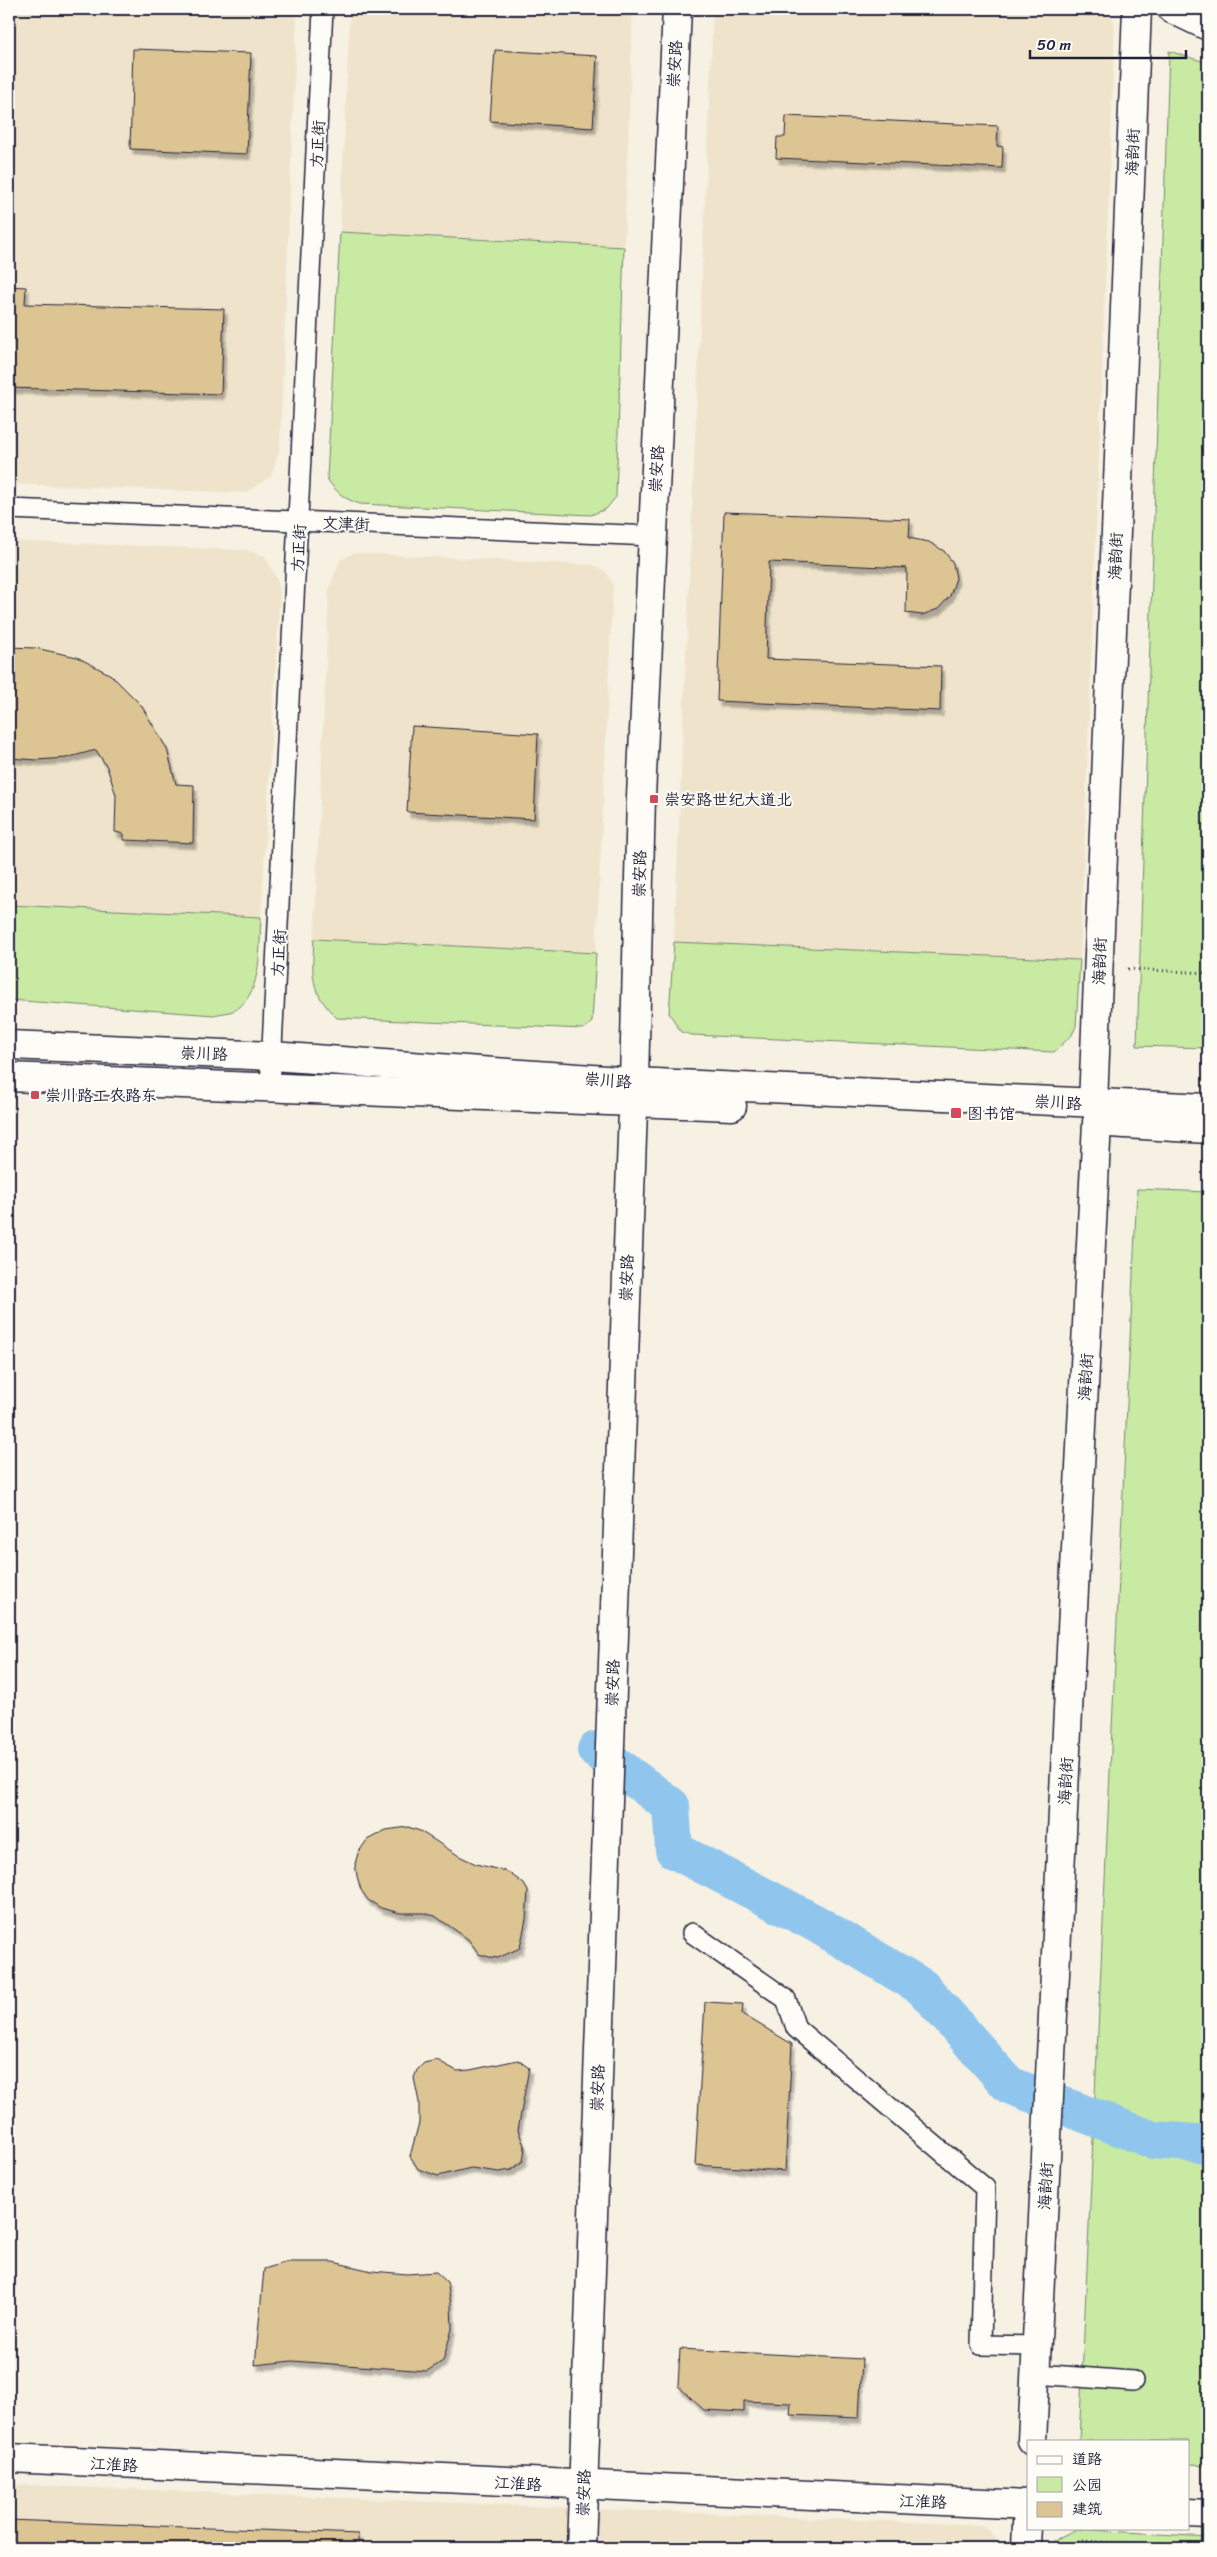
<svg xmlns="http://www.w3.org/2000/svg" width="1217" height="2557" viewBox="0 0 1217 2557" font-family="Sriracha,'LXGW WenKai TC',sans-serif">
<style>
.built{fill:#efe4cb}
.green{fill:#c8eaa3;stroke:#75866f}
.lines{fill:none;stroke-linecap:round;stroke-linejoin:round}
.river{stroke:#90c6ee;stroke-width:38}
.building{fill:#ddc493;stroke:#22223b;filter:url(#shadow)}
.street-casing{stroke:#22223b;stroke-width:22}
.secondary-casing{stroke:#22223b;stroke-width:31}
.path{stroke:#22223b;stroke-width:3;stroke-dasharray:1 4;stroke-linecap:butt}
.street{stroke:#fdfcf7;stroke-width:19}
.secondary{stroke:#fdfcf7;stroke-width:28}
.poi-dot{fill:#d1495b;stroke:#fdfcf7;stroke-width:2}
.labels{text-anchor:middle;stroke-width:4;stroke-linejoin:round;paint-order:stroke}
.street-label{font-size:16px;fill:#22223b;stroke:#fdfcf7}
.poi-label{font-size:16px;fill:#22223b;stroke:#fdfcf7;text-anchor:start}
</style>
<defs>
<filter id="shadow"><feDropShadow dx="3" dy="5.5" stdDeviation="1" flood-color="#0004"/></filter>
</defs>
<rect width="100%" height="100%" fill="#f7f1e3"/>
<filter id="ink" filterUnits="userSpaceOnUse"><feTurbulence type="fractalNoise" baseFrequency=".02" numOctaves="2"/><feDisplacementMap in="SourceGraphic" scale="10" xChannelSelector="R" yChannelSelector="G"/><feConvolveMatrix kernelMatrix="1 2 1 2 8 2 1 2 1" color-interpolation-filters="sRGB"/></filter>
<g filter="url(#ink)">
<g class="built">
<path d="M9,9H297L280,448L271,476L246,493L9,484Z"/>
<path d="M350,9H633L624,247L340,232Z"/>
<path d="M713,9H1101L1109,12L1115,24L1080,960L674,942Z"/>
<path d="M9,541L247,550L265,556L277,579L280,592L261,917L9,905Z"/>
<path d="M354,553L594,565L605,571L613,584L596,953L314,939L329,589L340,560Z"/>
<path d="M9,2484L983,2525L1005,2548H9Z"/>
</g>
<g class="green">
<path d="M1169,51L1208,63V1048L1137,1046Z"/>
<path d="M340,232L624,247L616,497L606,509L591,515L360,504C344,499 337,493 327,479Z"/>
<path d="M9,905L261,917C259,946 263,991 237,1009C231,1013 221,1013 214,1015L9,1000Z"/>
<path d="M314,939L596,953L592,1022L584,1029L337,1018C309,991 312,975 314,939Z"/>
<path d="M674,942L1080,960L1076,1026L1072,1035L1054,1052L692,1035L681,1032L669,1013Z"/>
<path d="M1137,1189L1208,1192V2465L1188,2464V2441H1079Z"/>
<path d="M1077,2529L1208,2537V2548H1043L1062,2536Z"/>
</g>
<g class="lines">
<path class="river" d="M596,1750L671,1806L674,1850L815,1923L922,1987L1009,2085L1153,2140L1208,2144"/>
</g>
<g class="building">
<path d="M133,49L251,53L247,154L130,149Z"/>
<path d="M495,50L597,56L593,128L490,121Z"/>
<path d="M786,116L998,126L997,146L1003,147L1002,168L776,158L777,137H785Z"/>
<path d="M9,286L26,287L25,304L224,309L221,394L9,388Z"/>
<path d="M724,512L910,519L909,538L929,542L944,551L953,563L956,578L950,596L938,609L922,615L906,613L907,568L769,562L766,659L941,666L940,711L717,701Z"/>
<path d="M9,647L35,648L77,657L111,675L141,705L167,749L176,784L194,785L193,843L124,840V834L115,832L116,795L107,767L96,750L66,758L37,760L9,758Z"/>
<path d="M412,726L538,734L534,819L407,812Z"/>
<path d="M408,1827L420,1831L459,1856L476,1864L508,1872L524,1884L528,1891L526,1919L520,1948L498,1958L489,1957L479,1954L468,1939L435,1916L423,1913H400L381,1908L368,1900L361,1890L357,1876L355,1864L358,1853L367,1840L386,1830Z"/>
<path d="M705,2002L743,2004L742,2014L792,2044L785,2171L695,2165Z"/>
<path d="M437,2060L457,2071L470,2070L518,2060L529,2068L518,2130L525,2148L523,2161L511,2170L499,2172L471,2168L438,2176L418,2169L410,2156L419,2123V2102L414,2078L417,2070L424,2063Z"/>
<path d="M287,2262H333L372,2271L407,2274L436,2272L447,2282L451,2304L452,2329L443,2361L427,2371L292,2361L255,2365L264,2269Z"/>
<path d="M680,2349L862,2359L859,2418L790,2415L791,2403L744,2401V2412L704,2410L678,2386Z"/>
<path d="M9,2520L358,2534V2548H9Z"/>
</g>
<g class="lines">
<g class="street-casing">
<g id="street">
<path d="M9,509L653,536"/>
<path d="M270,1088L323,9"/>
<path d="M692,1933L786,1999L796,2028L985,2188L981,2345L1038,2346"/>
<path d="M1036,2374L1133,2381"/>
</g>
</g>
<g class="secondary-casing">
<g id="secondary">
<path d="M1172,9L1208,26"/>
<path d="M9,1045L272,1056L634,1082L1208,1108"/>
<path d="M9,1077L732,1106"/>
<path d="M1093,1104L1137,9"/>
<path d="M1109,1123L1208,1129"/>
<path d="M1032,2441L1097,1122"/>
<path d="M9,2458L1028,2505"/>
<path d="M1188,2513L1208,2514"/>
<path d="M581,2548L634,1082L641,797L677,9"/>
<path d="M1026,2548L1028,2502"/>
</g>
</g>
<g class="path">
<path d="M1128,969L1208,973"/>
<path d="M1064,2548L1066,2545L1081,2541L1206,2548"/>
</g>
<use href="#street" class="street"/>
<use href="#secondary" class="secondary"/>
</g>
</g>
<g class="poi-dot">
<rect x="649" y="794" width="10" height="10" rx="2.5"/>
<rect x="30" y="1090" width="10" height="10" rx="2.5"/>
<rect x="950" y="1107" width="12" height="12" rx="2.5"/>
</g>
<g class="labels">
<g class="street-label">
<text transform="translate(674 64) rotate(-87)" y="6">崇安路</text>
<text transform="translate(317 144) rotate(-87)" y="6">方正街</text>
<text transform="translate(1132 152) rotate(-88)" y="6">海韵街</text>
<text transform="translate(656 469) rotate(-87)" y="6">崇安路</text>
<text transform="translate(346 523) rotate(2)" y="6">文津街</text>
<text transform="translate(298 548) rotate(-87)" y="6">方正街</text>
<text transform="translate(1115 556) rotate(-88)" y="6">海韵街</text>
<text transform="translate(639 874) rotate(-89)" y="6">崇安路</text>
<text transform="translate(278 953) rotate(-87)" y="6">方正街</text>
<text transform="translate(1099 961) rotate(-88)" y="6">海韵街</text>
<text transform="translate(204 1053) rotate(2)" y="6">崇川路</text>
<text transform="translate(608 1080) rotate(4)" y="6">崇川路</text>
<text transform="translate(1058 1102) rotate(3)" y="6">崇川路</text>
<text transform="translate(626 1278) rotate(-88)" y="6">崇安路</text>
<text transform="translate(1085 1377) rotate(-87)" y="6">海韵街</text>
<text transform="translate(612 1683) rotate(-88)" y="6">崇安路</text>
<text transform="translate(1065 1781) rotate(-87)" y="6">海韵街</text>
<text transform="translate(597 2088) rotate(-88)" y="6">崇安路</text>
<text transform="translate(1045 2186) rotate(-87)" y="6">海韵街</text>
<text transform="translate(114 2464) rotate(3)" y="6">江淮路</text>
<text transform="translate(518 2483) rotate(3)" y="6">江淮路</text>
<text transform="translate(583 2493) rotate(-88)" y="6">崇安路</text>
<text transform="translate(923 2501) rotate(2)" y="6">江淮路</text>
</g>
<g class="poi-label">
<text x="664" y="805">崇安路世纪大道北</text>
<text x="45" y="1101">崇川路工农路东</text>
<text x="967" y="1119">图书馆</text>
</g>
</g>
<rect width="1217" height="2557" fill="none" stroke="#fdfcf7" stroke-width="30"/>
<rect x="15" y="15" width="1187" height="2527" fill="none" stroke="#22223b" stroke-width="2" filter="url(#ink)"/>
<rect x="1027" y="2440" width="162" height="90" fill="#fdfcf7" stroke="#a5a5ac"/>
<rect x="1037" y="2456" width="25" height="8" fill="#fdfcf7" stroke="#a5a5ac"/>
<text x="1072" y="2464" font-size="15" fill="#22223b">道路</text>
<rect x="1037" y="2477" width="25" height="15" fill="#c8eaa3" stroke="#a5a5ac"/>
<text x="1072" y="2490" font-size="15" fill="#22223b">公园</text>
<rect x="1037" y="2502" width="25" height="15" fill="#ddc493" stroke="#a5a5ac"/>
<text x="1072" y="2514" font-size="15" fill="#22223b">建筑</text>
<path d="M1030 50v8h156v-8" fill="none" stroke="#22223b" stroke-width="2.5"/>
<text x="1037" y="50" font-size="15" fill="#22223b" stroke="#fdfcf7" stroke-width="4" paint-order="stroke">50 m</text>
</svg>
